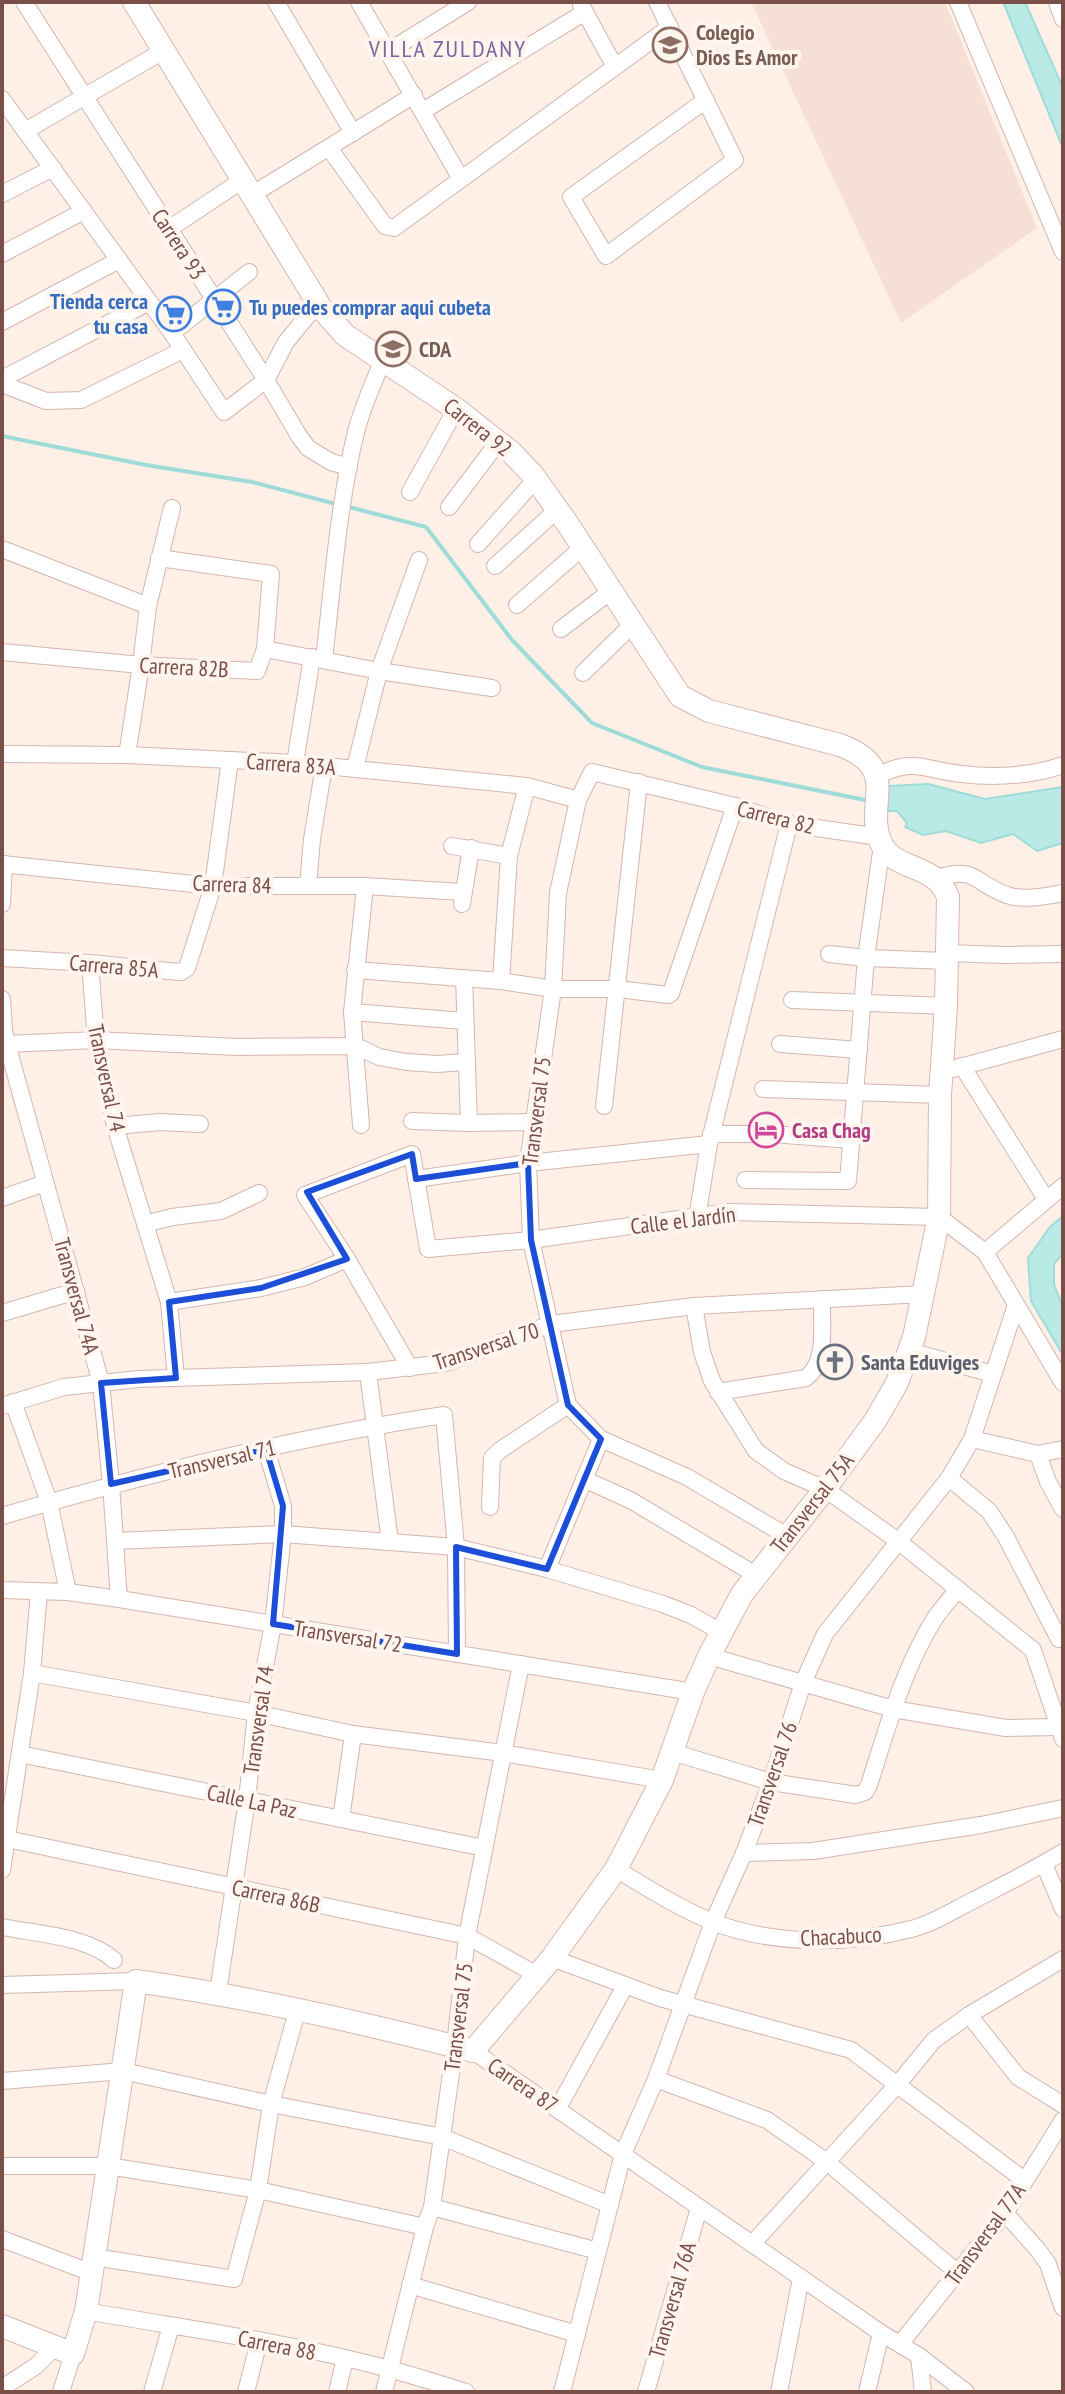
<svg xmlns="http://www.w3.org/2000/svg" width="1065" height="2394" viewBox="0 0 1065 2394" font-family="'PT Sans Narrow',sans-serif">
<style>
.residential{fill:#f6e0d5}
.water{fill:#b9eae6;stroke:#9fdcd8;stroke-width:2}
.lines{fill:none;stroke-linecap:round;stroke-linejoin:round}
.stream{stroke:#9fdcd8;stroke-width:4}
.street-casing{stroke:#d4b6ae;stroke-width:18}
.secondary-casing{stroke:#d9b7ae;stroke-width:24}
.street{stroke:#fff;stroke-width:16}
.secondary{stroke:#fff;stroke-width:22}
.marked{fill:none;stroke:#1d4ed8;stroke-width:6;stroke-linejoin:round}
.labels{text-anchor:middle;stroke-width:8;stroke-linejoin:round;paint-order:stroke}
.education-label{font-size:22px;font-weight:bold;fill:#785e54;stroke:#fff5ef;text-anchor:start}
.street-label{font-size:22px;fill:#7a4f49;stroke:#fff5ef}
.shop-label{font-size:22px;font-weight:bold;fill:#366cbe;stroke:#fff5ef;text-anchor:end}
.hotel-label{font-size:22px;font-weight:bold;fill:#b23c85;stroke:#fff5ef;text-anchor:start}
.worship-label{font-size:22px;font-weight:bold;fill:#5b616d;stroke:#fff5ef;text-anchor:start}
.neighbourhood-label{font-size:24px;letter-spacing:2px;fill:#7d649e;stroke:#fff5ef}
</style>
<rect width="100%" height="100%" fill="#fef0e7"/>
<path class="residential" d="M751,2H945L1037,228L901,323Z"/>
<g class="water">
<path d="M1003,2H1025L1063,88V148Z"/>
<path d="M928,784L985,799L1063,787V843L1037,851L1013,834L981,843L946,831L923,835L905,827L907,823L897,811H887L889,786Z"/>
<path d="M1063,1216V1253L1054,1264V1284L1063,1307V1355L1031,1301L1028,1258L1050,1227Z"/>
</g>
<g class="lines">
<g class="stream">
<path d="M2,436L146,465L252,482L336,504"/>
<path d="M345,506L426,527L512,640L592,723L702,767L870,801"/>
</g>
<g class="street-casing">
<g id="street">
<path d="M24,2L266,380L299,436L308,448L331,462L349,467"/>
<path d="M276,2L353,133"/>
<path d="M359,2L461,179"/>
<path d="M657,2L735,160L606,256L571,197L706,100"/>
<path d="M958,2L1063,252"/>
<path d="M1057,2L1063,19"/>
<path d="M581,5L615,67"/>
<path d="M389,51L468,2"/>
<path d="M2,99L172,333L224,412L266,380L286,342L309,314L321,308"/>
<path d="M423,111L585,12"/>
<path d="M25,131L165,50"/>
<path d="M329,148L385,226L394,228L670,27"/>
<path d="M2,194L53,168"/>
<path d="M253,194L414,95"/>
<path d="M169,229L244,179"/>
<path d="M2,254L84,211"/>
<path d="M2,322L119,260"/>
<path d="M172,333L249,272"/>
<path d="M2,379L149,302"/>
<path d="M2,384L46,401L81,400L183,350"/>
<path d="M410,492L456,409"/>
<path d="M449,507L499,441"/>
<path d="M478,544L536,479"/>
<path d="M2,549L148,606"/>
<path d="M495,566L558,509"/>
<path d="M517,605L583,547"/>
<path d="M561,629L611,591"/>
<path d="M265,649L379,671L492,688"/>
<path d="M2,652L141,665L257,671L265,649L271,574L159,558"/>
<path d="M324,659C333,583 338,506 356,432C362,408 373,384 382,362"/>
<path d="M583,673L633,624"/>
<path d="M2,754L127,755L295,763L527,786L578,800"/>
<path d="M127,755L141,665L148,606L172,508"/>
<path d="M295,763L312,657"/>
<path d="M355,768L379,671L419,560"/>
<path d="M876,776C916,757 923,770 962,774C994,778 1033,776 1063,765"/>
<path d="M452,846L509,856"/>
<path d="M2,864L213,886H365L463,892"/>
<path d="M937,878C976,865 975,884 1007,895C1023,901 1046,896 1063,893"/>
<path d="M308,886L312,839L324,766"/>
<path d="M2,904L4,864"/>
<path d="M462,904L471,848"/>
<path d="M947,953L1004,955L1063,954"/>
<path d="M829,954L866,958L947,961"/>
<path d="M2,958L90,963L169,971L181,972L187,968L213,886L230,760"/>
<path d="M90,963L96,1040L115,1126L169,1302L176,1378"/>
<path d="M355,970L501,981L553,989H618L668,995L671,993L735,806"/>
<path d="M464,978L469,1123"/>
<path d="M501,981L509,856L527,786"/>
<path d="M2,999L4,1031L7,1044L101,1383L111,1484L119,1599"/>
<path d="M792,1000L946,1006"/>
<path d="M352,1012L464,1021"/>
<path d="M7,1044L96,1040L237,1047L356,1046L379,1057L406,1062L437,1064L466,1062"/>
<path d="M780,1044L859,1050"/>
<path d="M962,1066L1046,1199"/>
<path d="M953,1069L1063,1039"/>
<path d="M763,1089L940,1095"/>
<path d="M604,1106L639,782"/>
<path d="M412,1121L469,1123L533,1122"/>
<path d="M361,1125L352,1012L365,886"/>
<path d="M115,1126L160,1122L200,1124"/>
<path d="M711,1134H772L852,1140"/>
<path d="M416,1179L528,1163L709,1144"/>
<path d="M745,1180L848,1181L866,958L882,845"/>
<path d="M2,1198L45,1183"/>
<path d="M697,1218L709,1144L789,824"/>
<path d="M145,1224L172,1217L221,1211L259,1193"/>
<path d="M985,1252L1063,1186"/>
<path d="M169,1302L261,1288L305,1277L347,1259"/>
<path d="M694,1306L702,1352L712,1381L756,1451L784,1471L825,1489L898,1541L1033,1650L1063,1739"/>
<path d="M2,1313L76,1291"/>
<path d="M909,1351L993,1374"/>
<path d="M410,1368L347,1259L305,1195L412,1154L428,1249L531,1240L728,1212L939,1217L985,1252L1063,1383"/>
<path d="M368,1372L390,1542"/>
<path d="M718,1392L806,1378C828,1361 821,1325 822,1299"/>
<path d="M13,1402L49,1502L68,1592"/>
<path d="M2,1406L64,1387L139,1379L368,1372L446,1363L551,1324L694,1306L923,1294"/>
<path d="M972,1439L1038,1454L1063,1449"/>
<path d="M1038,1454L1048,1482L1063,1509"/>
<path d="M949,1478L989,1511L1006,1537L1059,1639"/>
<path d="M584,1479L632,1501L756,1575"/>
<path d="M490,1507L492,1458L499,1451L568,1405"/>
<path d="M2,1516C147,1474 295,1437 444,1415L456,1547L457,1654"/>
<path d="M787,1536L687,1477L601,1439L568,1405L531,1240L528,1163L553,989L558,893L578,800L592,772L735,806L789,824L879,837"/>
<path d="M115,1541L283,1534L456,1547L547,1569L663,1604L691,1615L721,1632"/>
<path d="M547,1569L601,1439"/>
<path d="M2,1590L68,1592L119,1599L693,1692"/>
<path d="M709,1656L893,1709L1006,1728L1058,1727"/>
<path d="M32,1673L256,1713L353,1734L503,1753L662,1780"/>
<path d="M672,1752L771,1782L856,1795L865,1792L869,1785C887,1729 903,1669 935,1618C942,1608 951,1598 958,1589"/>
<path d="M20,1754L484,1848"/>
<path d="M341,1819L353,1734"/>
<path d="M7,1839L467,1936L537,1975"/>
<path d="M744,1853L813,1851L981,1825L1063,1808"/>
<path d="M1044,1864L1063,1909"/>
<path d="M616,1869C647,1888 679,1908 713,1922C771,1945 850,1945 911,1929C932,1924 952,1911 972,1901C1003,1885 1034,1870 1063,1852"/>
<path d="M2,1870L32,1673L39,1592"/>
<path d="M2,1927C37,1934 87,1936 114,1960"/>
<path d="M552,1958L660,1998L851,2050L1024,2180"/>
<path d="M2,1985L136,1981"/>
<path d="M218,1992L247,1800L256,1713L273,1624L283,1534V1506L266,1449"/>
<path d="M969,2015L1018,2077L1063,2105"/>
<path d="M473,2051L881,2333L919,2356L966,2392"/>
<path d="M656,2079L767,2120L827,2162L958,2273"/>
<path d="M2,2081L123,2071L271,2104L442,2137L610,2205"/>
<path d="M558,2108L625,1986"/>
<path d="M2,2166H108L258,2190L425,2227"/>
<path d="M432,2207L598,2251"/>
<path d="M1005,2213L1038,2250L1048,2264L1063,2308"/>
<path d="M2,2239L92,2273"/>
<path d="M752,2244L897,2085L934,2040L969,2015L1063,1959"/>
<path d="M94,2257L234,2279L258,2190L271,2104L298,2008"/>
<path d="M410,2285L577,2334"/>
<path d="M86,2311C187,2329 290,2342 389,2369C415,2376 440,2384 466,2392"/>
<path d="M900,2344L1005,2213L1063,2120"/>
<path d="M919,2356L923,2392"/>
<path d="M2,2388L36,2366L55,2347"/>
<path d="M61,2392L73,2354"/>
<path d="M152,2392L171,2326"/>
<path d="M246,2392L259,2341"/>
<path d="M337,2392L345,2359"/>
<path d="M384,2392L425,2227L432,2207L455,2046L467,1936L521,1664"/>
<path d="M562,2392L623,2154L656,2079L713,1922L744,1853L771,1782L803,1683L825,1634L949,1478L972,1439L1016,1305"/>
<path d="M646,2392L699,2208"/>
<path d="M779,2392L801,2278"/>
<path d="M867,2392L881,2333"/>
</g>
</g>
<g class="secondary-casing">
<path id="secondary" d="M2,2326L73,2354L86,2311L136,1981C250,1997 361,2022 473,2051L552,1958L616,1869L662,1780L693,1692L709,1656L742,1594L825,1489L875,1421L897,1383L914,1337L939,1217L940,1095L946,1006L948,897C936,863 895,871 882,845C862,805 904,769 840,745L709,711L680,696L567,523L532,474L512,453L456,409L345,335L321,308L134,2"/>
</g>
<use href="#street" class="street"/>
<use href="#secondary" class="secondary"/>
</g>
<path class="marked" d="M412,1154L416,1179L528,1163L531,1240L568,1405L601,1439L547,1569L456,1547L457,1654L273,1624L283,1506L266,1449L111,1484L101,1383L176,1378L169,1302L261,1288L347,1259L307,1192Z"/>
<defs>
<g id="school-ring" transform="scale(1.8)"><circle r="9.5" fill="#fff5ef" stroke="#8d6e63" stroke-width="1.5"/><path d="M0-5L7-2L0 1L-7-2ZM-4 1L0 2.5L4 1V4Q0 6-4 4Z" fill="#8d6e63"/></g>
<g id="supermarket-ring" transform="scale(1.8)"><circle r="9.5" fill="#fff5ef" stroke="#3f7fe0" stroke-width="1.5"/><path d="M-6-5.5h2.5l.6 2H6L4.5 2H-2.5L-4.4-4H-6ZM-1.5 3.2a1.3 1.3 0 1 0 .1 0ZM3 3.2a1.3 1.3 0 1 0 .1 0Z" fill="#3f7fe0"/></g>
<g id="hotel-ring" transform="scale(1.8)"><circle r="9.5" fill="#fff5ef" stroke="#d1479c" stroke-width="1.5"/><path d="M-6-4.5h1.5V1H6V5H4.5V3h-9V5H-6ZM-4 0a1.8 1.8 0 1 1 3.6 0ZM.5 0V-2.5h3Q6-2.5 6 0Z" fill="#d1479c"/></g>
<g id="church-ring" transform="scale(1.8)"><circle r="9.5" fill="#fff5ef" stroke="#6b7280" stroke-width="1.5"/><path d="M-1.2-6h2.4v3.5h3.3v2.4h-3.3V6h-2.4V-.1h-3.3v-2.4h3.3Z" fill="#6b7280"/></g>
</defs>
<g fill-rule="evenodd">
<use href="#school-ring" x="670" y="45"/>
<use href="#supermarket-ring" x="223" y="307"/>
<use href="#supermarket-ring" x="174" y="314"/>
<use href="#school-ring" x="393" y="349"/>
<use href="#hotel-ring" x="766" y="1130"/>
<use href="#church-ring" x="835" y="1362"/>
</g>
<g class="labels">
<g class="education-label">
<text x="696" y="40">Colegio<tspan x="696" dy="25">Dios Es Amor</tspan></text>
<text x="419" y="357">CDA</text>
</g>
<g class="street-label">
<text transform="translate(179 244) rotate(57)" y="8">Carrera 93</text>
<text transform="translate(478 427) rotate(38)" y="8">Carrera 92</text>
<text transform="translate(184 667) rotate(3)" y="8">Carrera 82B</text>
<text transform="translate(291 764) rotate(4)" y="8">Carrera 83A</text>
<text transform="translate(776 817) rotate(14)" y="8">Carrera 82</text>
<text transform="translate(232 884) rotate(2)" y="8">Carrera 84</text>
<text transform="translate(114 966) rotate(5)" y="8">Carrera 85A</text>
<text transform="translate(107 1078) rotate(78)" y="8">Transversal 74</text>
<text transform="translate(536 1111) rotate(-83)" y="8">Transversal 75</text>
<text transform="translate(683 1220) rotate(-7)" y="8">Calle el Jardín</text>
<text transform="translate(77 1296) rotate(75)" y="8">Transversal 74A</text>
<text transform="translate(486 1346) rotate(-18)" y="8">Transversal 70</text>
<text transform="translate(222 1459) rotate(-13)" y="8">Transversal 71</text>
<text transform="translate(812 1503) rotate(-52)" y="8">Transversal 75A</text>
<text transform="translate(348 1636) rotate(9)" y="8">Transversal 72</text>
<text transform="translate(258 1720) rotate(-82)" y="8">Transversal 74</text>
<text transform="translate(772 1774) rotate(-71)" y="8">Transversal 76</text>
<text transform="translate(252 1801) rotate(12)" y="8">Calle La Paz</text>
<text transform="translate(276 1896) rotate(12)" y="8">Carrera 86B</text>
<text transform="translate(841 1936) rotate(-3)" y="8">Chacabuco</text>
<text transform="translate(458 2017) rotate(-83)" y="8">Transversal 75</text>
<text transform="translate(523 2085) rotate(34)" y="8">Carrera 87</text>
<text transform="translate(985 2234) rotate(-54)" y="8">Transversal 77A</text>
<text transform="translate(672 2300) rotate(-74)" y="8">Transversal 76A</text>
<text transform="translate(277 2345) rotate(11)" y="8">Carrera 88</text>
</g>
<g class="shop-label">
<text x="148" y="309">Tienda cerca<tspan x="148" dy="25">tu casa</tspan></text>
<text x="249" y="315" text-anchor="start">Tu puedes comprar aqui cubeta</text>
</g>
<g class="hotel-label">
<text x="792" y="1138">Casa Chag</text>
</g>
<g class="worship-label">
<text x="861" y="1370">Santa Eduviges</text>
</g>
<g class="neighbourhood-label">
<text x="448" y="57">VILLA ZULDANY</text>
</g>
</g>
<rect width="1065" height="2394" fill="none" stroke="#7a4f49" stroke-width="8"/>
</svg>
